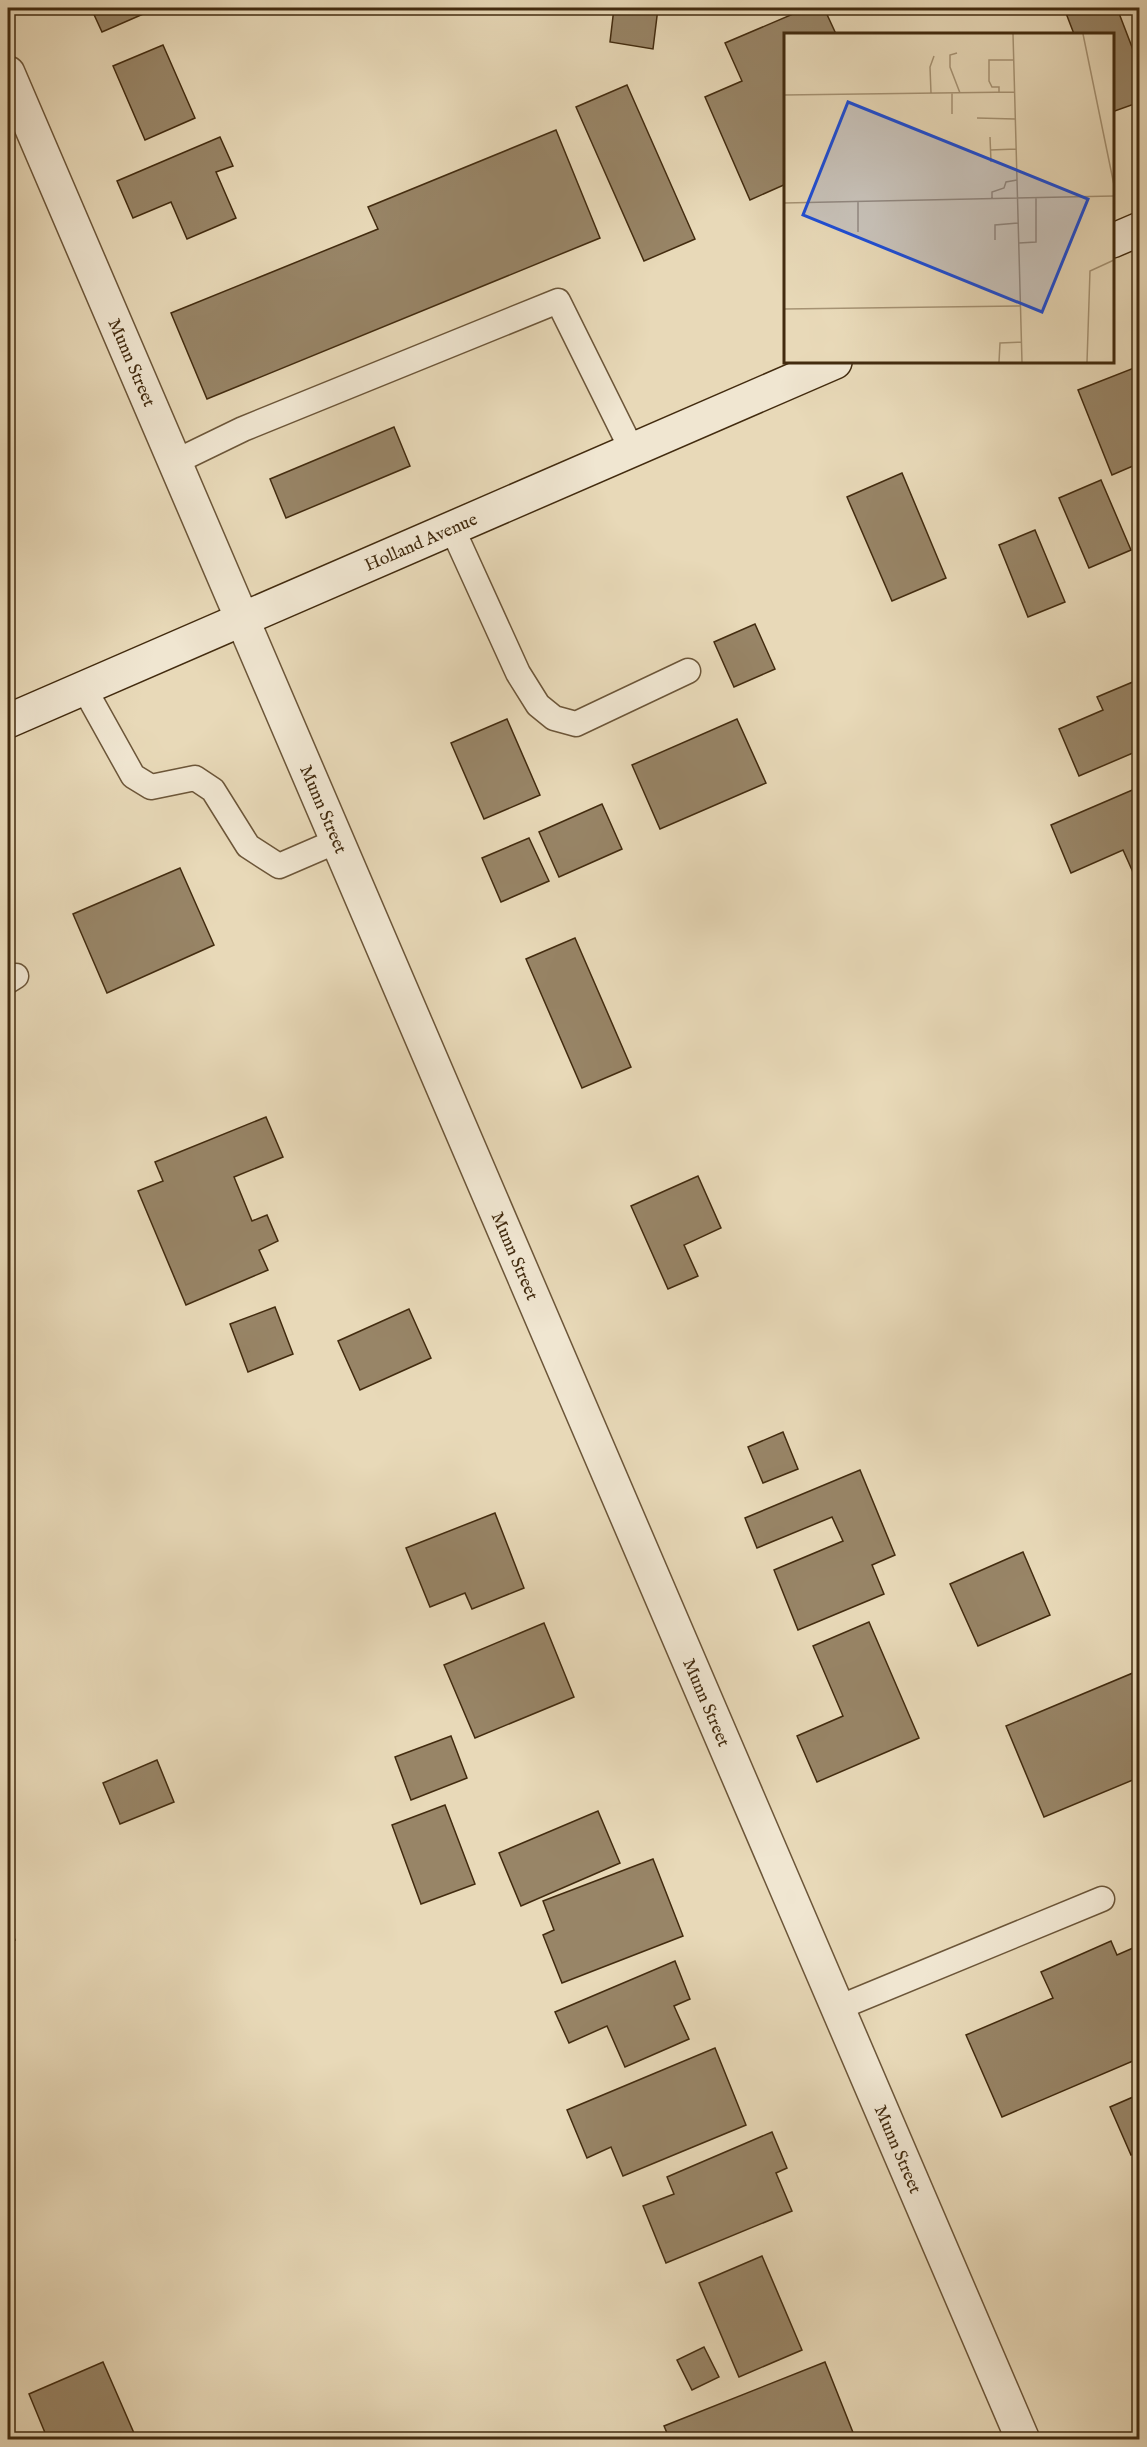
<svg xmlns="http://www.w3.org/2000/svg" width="1147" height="2447" viewBox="0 0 1147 2447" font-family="'IM FELL English',serif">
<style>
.building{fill:#988567;stroke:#422b0f;stroke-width:1.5}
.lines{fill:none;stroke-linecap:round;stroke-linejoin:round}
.service-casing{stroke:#6c5639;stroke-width:27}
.minor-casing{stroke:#6c5639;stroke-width:36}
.secondary-casing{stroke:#422b0f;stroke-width:36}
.service{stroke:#f0e6d1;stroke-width:24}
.minor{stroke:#f0e6d1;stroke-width:33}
.secondary{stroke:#f0e6d1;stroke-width:33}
.labels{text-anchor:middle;stroke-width:5;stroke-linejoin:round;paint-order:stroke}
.street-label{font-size:18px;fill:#422b0f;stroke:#f0e6d1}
.inset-road{fill:none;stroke:#a69374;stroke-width:1.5}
.view{fill:#1d4ed8;fill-opacity:0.15;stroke:#1d4ed8;stroke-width:3}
.inset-edge{fill:none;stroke:#422b0f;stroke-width:3}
</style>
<rect width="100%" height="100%" fill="#e8d9b8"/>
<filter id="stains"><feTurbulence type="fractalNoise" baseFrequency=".00333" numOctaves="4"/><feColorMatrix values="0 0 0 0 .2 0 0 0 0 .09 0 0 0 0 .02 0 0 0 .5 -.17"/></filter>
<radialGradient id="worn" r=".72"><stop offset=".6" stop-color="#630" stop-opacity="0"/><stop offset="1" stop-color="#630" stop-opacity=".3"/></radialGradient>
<g class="building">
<path d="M91,8H157L102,32Z"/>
<path d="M614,8H658L653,49L610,42Z"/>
<path d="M807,8H824L836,34H786V184L750,200L705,97L742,81L725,43Z"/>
<path d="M1064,8H1117L1140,68V102L1112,112V34H1074Z"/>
<path d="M163,45L195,118L145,140L113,66Z"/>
<path d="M627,85L695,239L644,261L576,107Z"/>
<path d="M556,130L600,238L207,399L171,313L378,229L368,207Z"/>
<path d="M220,137L233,166L216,172L236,218L187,239L171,202L133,218L117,181Z"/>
<path d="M1139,366L1140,463L1112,475L1078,390Z"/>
<path d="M394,427L410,466L286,518L270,479Z"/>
<path d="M902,473L946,578L892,601L847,497Z"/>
<path d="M1101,480L1131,550L1089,568L1059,498Z"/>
<path d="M1035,530L1065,602L1028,617L999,545Z"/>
<path d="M755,624L775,669L734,687L714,642Z"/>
<path d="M1140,679V750L1079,776L1059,729L1103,710L1097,697Z"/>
<path d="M507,719L540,795L484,819L451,743Z"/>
<path d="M737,719L766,783L660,829L632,765Z"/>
<path d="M1137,788L1140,794V888L1123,850L1071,873L1051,825Z"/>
<path d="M602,804L622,849L559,877L539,832Z"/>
<path d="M529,838L549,881L501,902L482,858Z"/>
<path d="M180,868L214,945L107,993L73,914Z"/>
<path d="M575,938L631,1067L582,1088L526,959Z"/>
<path d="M266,1117L283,1157L234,1177L252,1221L267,1215L278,1241L259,1250L268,1270L186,1305L138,1191L163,1181L155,1162Z"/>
<path d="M698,1176L721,1228L684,1245L698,1276L668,1289L631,1206Z"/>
<path d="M275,1307L293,1354L248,1372L230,1324Z"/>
<path d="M409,1309L431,1358L360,1390L338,1341Z"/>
<path d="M783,1432L798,1469L763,1483L748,1447Z"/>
<path d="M860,1470L895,1555L872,1565L884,1594L798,1630L774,1570L843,1541L832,1517L757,1548L745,1518Z"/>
<path d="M495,1513L524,1588L472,1609L465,1593L430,1607L406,1548Z"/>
<path d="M1023,1552L1050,1615L978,1646L950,1584Z"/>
<path d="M869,1622L919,1738L817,1782L797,1736L843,1716L813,1646Z"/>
<path d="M544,1623L574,1697L475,1738L444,1665Z"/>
<path d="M1140,1670V1777L1044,1817L1006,1726Z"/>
<path d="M451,1736L467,1778L411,1800L395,1757Z"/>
<path d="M157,1760L174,1802L120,1824L103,1783Z"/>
<path d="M445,1805L475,1884L421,1904L392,1825Z"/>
<path d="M598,1811L620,1863L521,1906L499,1853Z"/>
<path d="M653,1859L683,1936L562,1983L543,1935L554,1930L543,1901Z"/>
<path d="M8,1921L15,1940L8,1943Z"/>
<path d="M1111,1941L1117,1955L1140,1945V2058L1002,2117L966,2035L1053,1998L1041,1972Z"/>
<path d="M675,1961L690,1999L674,2006L689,2039L625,2067L607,2026L569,2043L555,2012Z"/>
<path d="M715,2048L746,2125L623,2176L611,2147L587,2158L567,2110Z"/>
<path d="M1140,2094V2151L1131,2155L1110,2107Z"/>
<path d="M772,2132L787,2168L776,2173L792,2211L666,2263L643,2206L674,2194L667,2177Z"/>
<path d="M762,2256L802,2350L739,2377L699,2283Z"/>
<path d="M704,2347L719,2377L692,2390L677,2360Z"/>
<path d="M103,2362L137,2440H48L29,2394Z"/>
<path d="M825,2362L856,2440H670L664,2426Z"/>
</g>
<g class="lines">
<g class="service-casing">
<g id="service">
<path d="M175,462L243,429L558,301L632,450"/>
<path d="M452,528L518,673L538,705L554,718L576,724L688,671"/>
<path d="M84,688L133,776L151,787L195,778L213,790L248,846L279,866L337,841"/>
<path d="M8,981L16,976"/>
<path d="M838,2008L1102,1899"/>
</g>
</g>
<g class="minor-casing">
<g id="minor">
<path id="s1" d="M8,73L1023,2440"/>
</g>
</g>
<g class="secondary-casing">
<g id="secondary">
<path d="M1112,241L1140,229"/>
<path id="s2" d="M8,721L835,362"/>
</g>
</g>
<use href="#service" class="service"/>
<use href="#minor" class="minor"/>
<use href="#secondary" class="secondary"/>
</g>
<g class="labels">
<g class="street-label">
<text dy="6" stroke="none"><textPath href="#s1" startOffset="315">Munn Street</textPath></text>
<text dy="6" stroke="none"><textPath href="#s2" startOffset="450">Holland Avenue</textPath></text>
<text dy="6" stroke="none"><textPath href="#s1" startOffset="801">Munn Street</textPath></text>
<text dy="6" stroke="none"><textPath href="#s1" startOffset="1287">Munn Street</textPath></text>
<text dy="6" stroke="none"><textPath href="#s1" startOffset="1773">Munn Street</textPath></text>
<text dy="6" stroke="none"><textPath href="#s1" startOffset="2259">Munn Street</textPath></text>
</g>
</g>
<g transform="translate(784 33)">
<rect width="330" height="330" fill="#e8d9b8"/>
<path class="inset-road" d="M229,1L238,329M299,1L330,152M173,20L166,22V34L176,60M215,59V54H208L205,48V27H230M147,60L146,34L150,23M0,62L231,59M168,81V60M193,85L231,86M206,104L207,129M206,117L232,116M208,166V159L220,155L222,149L233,147M74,169V199M0,170L330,163M211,207V192L234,190M235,210L252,209V165M0,215V170M0,276L236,273M215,329L216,310L237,309M303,329L306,238L330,227"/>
<path class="view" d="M64,69L304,166L258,279L19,182Z"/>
<rect width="330" height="330" class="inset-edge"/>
</g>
<rect width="1147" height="2447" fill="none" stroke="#e8d9b8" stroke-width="30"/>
<rect x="9" y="9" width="1129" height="2429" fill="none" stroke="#422b0f" stroke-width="3"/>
<rect x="15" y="15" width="1117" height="2417" fill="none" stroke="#422b0f" stroke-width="1.5"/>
<rect width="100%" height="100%" filter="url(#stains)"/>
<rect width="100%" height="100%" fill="url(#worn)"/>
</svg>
